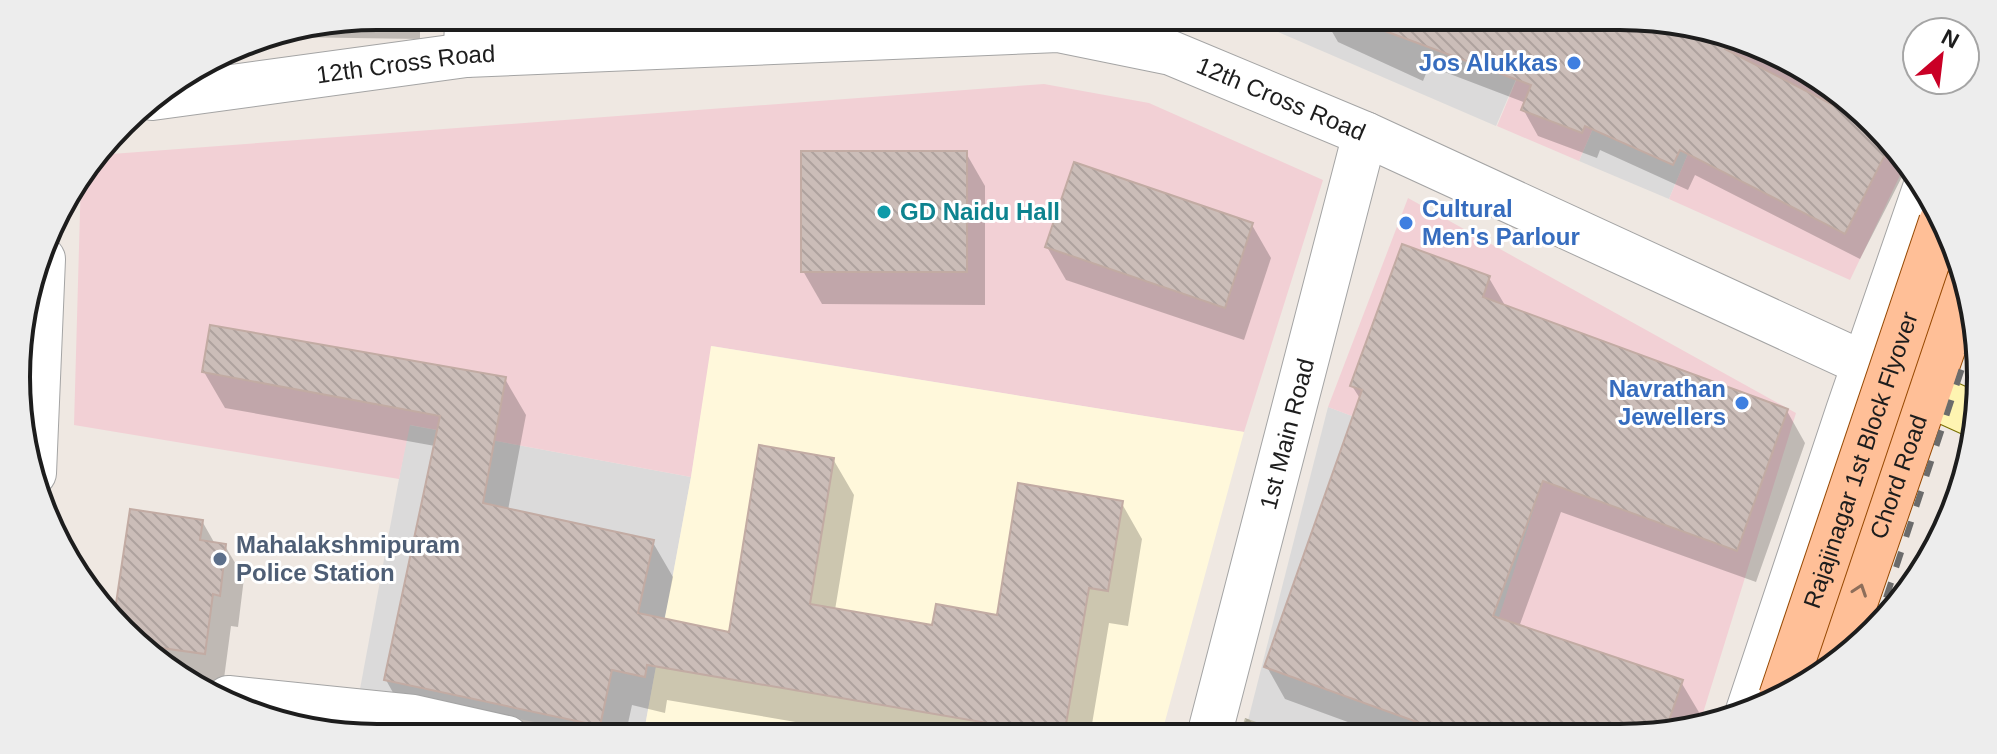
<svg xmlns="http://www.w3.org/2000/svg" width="1997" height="754" viewBox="0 0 1997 754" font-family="Arial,sans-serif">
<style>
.residential{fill:#dbdada}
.commercial{fill:#f2d0d5}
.education{fill:#fff8db}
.construction{fill:url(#construction-cross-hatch)}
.shadow{fill:#0003}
.building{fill:url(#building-back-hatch);stroke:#c2aba3;stroke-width:2}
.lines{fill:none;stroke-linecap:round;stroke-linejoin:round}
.minor-casing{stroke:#a4a4a4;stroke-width:46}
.tertiary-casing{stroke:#a4a4a4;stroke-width:46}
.secondary-casing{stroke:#786f00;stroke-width:46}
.primary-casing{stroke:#964800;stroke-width:46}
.minor{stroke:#fff;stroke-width:44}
.tertiary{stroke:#fff;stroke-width:44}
.secondary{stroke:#fef4b1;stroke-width:44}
.primary{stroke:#ffbf97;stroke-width:44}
.rail{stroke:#6b6b6b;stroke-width:6;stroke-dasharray:16 16;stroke-linecap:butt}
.primary-bridge-casing{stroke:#964800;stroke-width:46;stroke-linecap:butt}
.primary-bridge{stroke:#ffbf97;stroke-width:44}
.oneway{stroke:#8e6e5a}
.shop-dot{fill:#3f7fe0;stroke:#fff;stroke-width:3}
.culture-dot{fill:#0f9aa8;stroke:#fff;stroke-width:3}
.service-dot{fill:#5c6f8a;stroke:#fff;stroke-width:3}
.labels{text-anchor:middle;stroke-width:6;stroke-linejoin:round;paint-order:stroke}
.shop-label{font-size:24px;font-weight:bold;fill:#366cbe;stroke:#fff;text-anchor:end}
.street-label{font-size:24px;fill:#1d1d1d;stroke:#fff}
.culture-label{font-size:24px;font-weight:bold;fill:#0d838f;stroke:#fff;text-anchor:start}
.service-label{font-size:24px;font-weight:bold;fill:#4e5e75;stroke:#fff;text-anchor:start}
.rim{fill:none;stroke:#1d1d1d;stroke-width:4}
</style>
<defs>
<pattern id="construction-cross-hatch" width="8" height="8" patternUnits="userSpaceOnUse" patternTransform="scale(2)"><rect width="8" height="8" fill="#c4c0ad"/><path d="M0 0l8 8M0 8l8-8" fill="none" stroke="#a8a594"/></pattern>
<pattern id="building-back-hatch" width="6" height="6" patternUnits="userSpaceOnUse" patternTransform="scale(2)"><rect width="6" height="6" fill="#cbbdb8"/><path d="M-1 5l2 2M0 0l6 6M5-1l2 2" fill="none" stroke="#aea29e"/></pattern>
</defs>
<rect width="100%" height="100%" fill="#efe8e2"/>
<g class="residential">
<path d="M1241,16H1543L1496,126Z"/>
<path d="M1640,19L1714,28L1736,39L1669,199L1579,161Z"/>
<path d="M1328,407L1542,487L1461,735L1244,736Z"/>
<path d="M409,425L691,477L643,737H614L360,689Z"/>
</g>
<g class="commercial">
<path d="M377,16H437V32L286,31Z"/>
<path d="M1543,16H1620L1640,19L1579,161L1497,126Z"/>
<path d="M1736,39L1840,91L1905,165L1850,280L1669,199Z"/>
<path d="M1044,84L1149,103L1323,180L1244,432L712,346L691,477L410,425L399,479L74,425L81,176L98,155Z"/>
<path d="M1408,198L1796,413L1699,726L1668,735H1461L1541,487L1328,407Z"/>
</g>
<path class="education" d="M711,346L1244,432L1161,736L643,737L691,477Z"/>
<path class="construction" d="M1245,718L1296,736H1239Z"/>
<g class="shadow">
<path d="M377,16H420V39L285,37L281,32Z"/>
<path d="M1323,16H1620L1714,28L1840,91L1907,167L1860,259L1695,175L1688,190L1600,150L1597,158L1538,136L1523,109L1526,103L1429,66L1423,81L1338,42Z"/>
<path d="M966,153L985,186V305L822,304L803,271Z"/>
<path d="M1252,225L1271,258L1244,340L1066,280L1047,247Z"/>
<path d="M1489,278L1506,307L1787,411L1805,443L1756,582L1561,512L1519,627L1681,682L1700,714L1696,727L1668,735L1386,736L1285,699L1267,667L1361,400L1352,386Z"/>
<path d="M204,372L505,379L526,415L508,510L652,541L673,577L664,621L730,634L833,459L854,495L835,610L933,627L998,617L1121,502L1142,539L1128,626L1109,623L1090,736L883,737L667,700L665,713L632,705L625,737L509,738L406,716L386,680L435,446L225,408Z"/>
<path d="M131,511L202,521L215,544L225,546L244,578L238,627L231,626L223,686L194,682L158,664L116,619Z"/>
</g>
<g class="building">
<path d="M1359,16H1620L1674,23L1726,46L1725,49L1868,123L1889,147L1845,234L1680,150L1673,165L1585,126L1582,133L1521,110L1531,85L1358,21Z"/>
<rect x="801" y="151" width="166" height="121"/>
<path d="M1074,162L1253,223L1225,308L1045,247Z"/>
<path d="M1402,244L1490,276L1483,297L1788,409L1737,551L1543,481L1493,616L1683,680L1664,735H1453L1264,667L1362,390L1350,386Z"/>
<path d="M210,325L506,377L483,503L654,540L638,613L729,632L759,445L834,458L810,604L932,625L936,604L997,615L1018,483L1123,501L1108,591L1089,588L1064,736L647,665L645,677L612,670L600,726L384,680L440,416L202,372Z"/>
<path d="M130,509L203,520L200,540L226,544L220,596L213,594L205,654L140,645L114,617Z"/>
</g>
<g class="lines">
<g class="minor-casing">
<g id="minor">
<path d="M466,55L467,16"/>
<path d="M228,698L413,717L507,738"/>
<path id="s1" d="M1209,736L1365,134"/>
</g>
</g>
<g class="tertiary-casing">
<g id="tertiary">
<path id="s2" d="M152,98L466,55L1058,30L1171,53L1365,134L1923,391"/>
<path d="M34,473L43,259"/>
<path d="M1747,714L1848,411L1925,188"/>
</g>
</g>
<g class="secondary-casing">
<path id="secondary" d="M1928,394L1972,414"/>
</g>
<g class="primary-casing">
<g id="primary">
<path id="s3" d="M1834,664L1964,288"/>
</g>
</g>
<use href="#minor" class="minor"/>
<use href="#tertiary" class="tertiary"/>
<use href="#secondary" class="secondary"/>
<use href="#primary" class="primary"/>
<path class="rail" d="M1876,628L1976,326"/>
<g class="primary-bridge-casing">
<g id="primary-bridge">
<path id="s4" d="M1781,697L1941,222"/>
</g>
</g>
<use href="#primary-bridge" class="primary-bridge"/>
</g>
<defs><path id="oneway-chevron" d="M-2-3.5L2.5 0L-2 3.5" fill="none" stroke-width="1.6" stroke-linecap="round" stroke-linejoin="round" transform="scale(2)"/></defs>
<use class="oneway" href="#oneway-chevron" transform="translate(1860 590) rotate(-71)"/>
<g class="shop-dot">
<circle cx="1574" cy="63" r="8"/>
<circle cx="1406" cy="223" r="8"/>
<circle cx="1742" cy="403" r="8"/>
</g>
<circle class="culture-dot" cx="884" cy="212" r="8"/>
<circle class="service-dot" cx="220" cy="559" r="8"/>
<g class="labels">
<g class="shop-label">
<text x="1558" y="71">Jos Alukkas</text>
<text x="1422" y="217" text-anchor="start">Cultural<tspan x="1422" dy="28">Men's Parlour</tspan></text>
<text x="1726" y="397">Navrathan<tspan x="1726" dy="28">Jewellers</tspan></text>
</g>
<g class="street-label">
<text dy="8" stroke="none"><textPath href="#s2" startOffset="256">12th Cross Road</textPath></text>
<text dy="8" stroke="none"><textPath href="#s2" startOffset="1144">12th Cross Road</textPath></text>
<text dy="8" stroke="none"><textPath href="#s1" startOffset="312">1st Main Road</textPath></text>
<text dy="8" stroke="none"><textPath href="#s4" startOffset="250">Rajajinagar 1st Block Flyover</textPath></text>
<text dy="8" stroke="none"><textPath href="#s3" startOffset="198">Chord Road</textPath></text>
</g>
<g class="culture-label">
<text x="900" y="220">GD Naidu Hall</text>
</g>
<g class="service-label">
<text x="236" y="553">Mahalakshmipuram<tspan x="236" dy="28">Police Station</tspan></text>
</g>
</g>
<path d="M0 0H1997V754H0ZM377 30H1620A347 347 0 0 1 1967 377V377A347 347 0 0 1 1620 724H377A347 347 0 0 1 30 377V377A347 347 0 0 1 377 30Z" fill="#ededed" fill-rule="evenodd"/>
<path class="rim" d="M377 30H1620A347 347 0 0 1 1967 377V377A347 347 0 0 1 1620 724H377A347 347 0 0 1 30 377V377A347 347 0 0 1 377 30Z"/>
<g transform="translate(1941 56) rotate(28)"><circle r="38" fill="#ffffff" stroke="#a5a5a5" stroke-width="2"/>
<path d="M0-6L14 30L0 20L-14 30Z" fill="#ca0026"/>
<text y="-12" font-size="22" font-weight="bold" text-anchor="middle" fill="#1d1d1d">N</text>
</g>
</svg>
